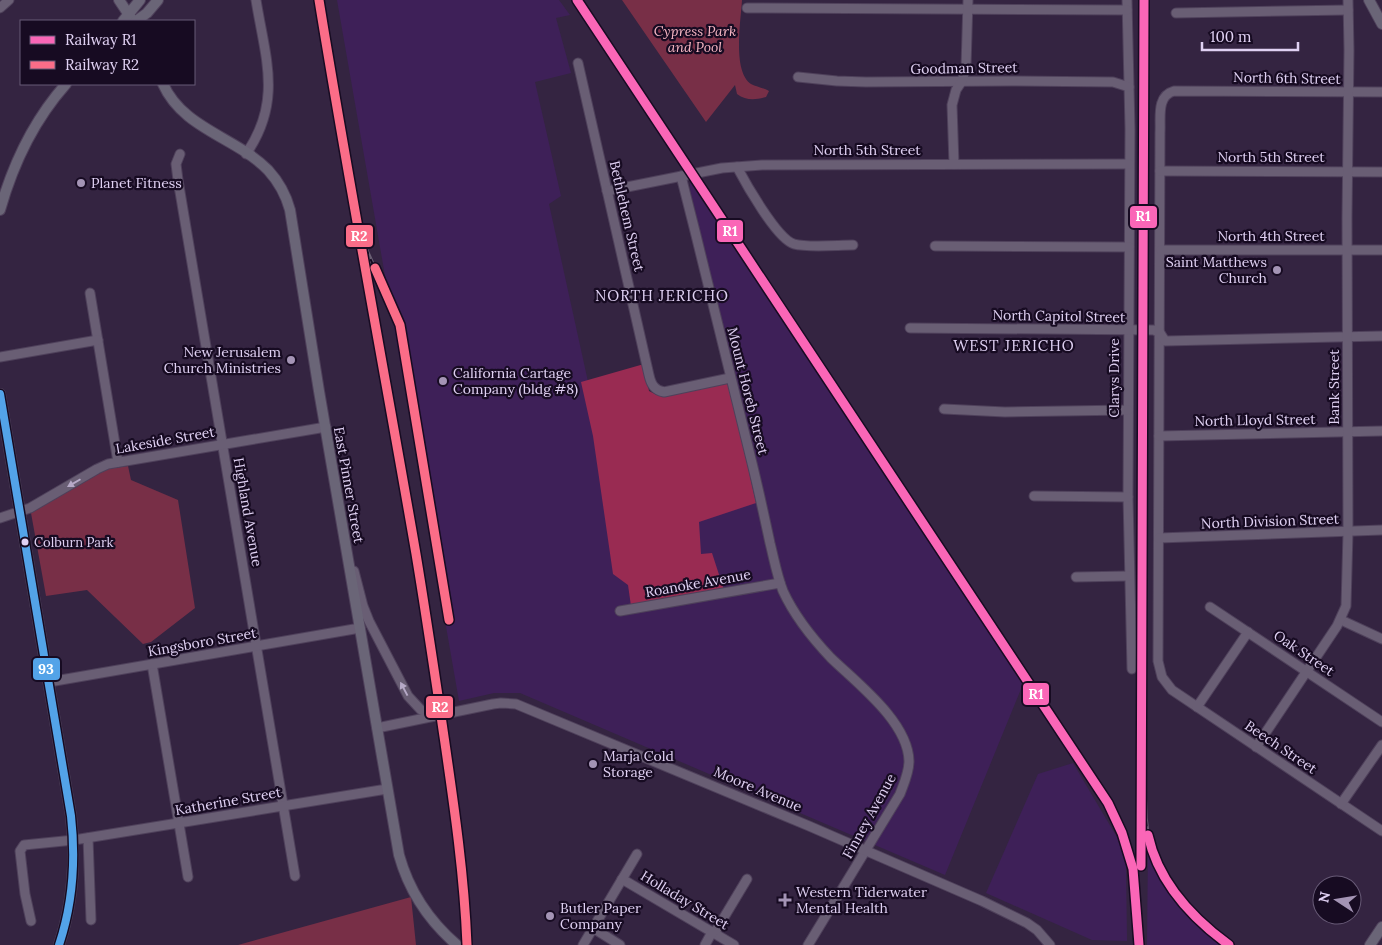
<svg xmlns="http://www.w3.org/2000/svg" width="1382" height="945" viewBox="0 0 1382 945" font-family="Lora,serif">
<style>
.built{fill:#3e2058}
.green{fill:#782f47}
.forest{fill:#992b52}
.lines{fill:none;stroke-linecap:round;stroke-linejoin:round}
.minor-casing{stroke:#4f415b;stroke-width:11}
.major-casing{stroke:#4f415b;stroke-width:12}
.minor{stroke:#695e74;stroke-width:9}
.major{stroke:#6a6577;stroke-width:10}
.rail-casing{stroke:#6a5f74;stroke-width:4}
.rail{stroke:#170b22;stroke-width:2;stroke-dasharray:5.5;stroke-linecap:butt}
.bus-1-casing{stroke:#170b22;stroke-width:11}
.bus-1{stroke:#53a3e8;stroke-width:8}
.rail-1-casing{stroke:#170b22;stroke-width:12}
.rail-2-casing{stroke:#170b22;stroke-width:12}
.rail-1{stroke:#fa66b7;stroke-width:9}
.rail-2{stroke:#fb6d88;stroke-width:9}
.oneway{fill:#b6a9c7}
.poi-dot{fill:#a494b5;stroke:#170b22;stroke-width:2}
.bus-dot{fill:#e0d1f3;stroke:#170b22;stroke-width:2}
.labels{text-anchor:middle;stroke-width:4.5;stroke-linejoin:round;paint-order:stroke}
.bus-label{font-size:13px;fill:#e0d1f3;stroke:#170b22;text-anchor:start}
.park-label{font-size:14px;font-style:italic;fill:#f6b5c2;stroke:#170b22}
.street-label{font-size:14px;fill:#e0d1f3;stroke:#170b22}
.poi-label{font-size:14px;fill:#e0d1f3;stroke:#170b22;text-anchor:start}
.neighbourhood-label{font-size:15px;letter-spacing:1px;fill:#e0d1f3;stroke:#170b22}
.line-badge{stroke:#170b22;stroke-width:2}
.badge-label{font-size:14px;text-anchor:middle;font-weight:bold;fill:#fff}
</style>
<rect width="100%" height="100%" fill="#342441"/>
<g class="built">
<path d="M337,0H559L570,15L556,18L571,73L535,82L561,196L549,204L594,409L746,427L690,190V182L1023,684L945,875L520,693H494L459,701Z"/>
<path d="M1073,763L1121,844L1126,864L1127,941L1092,940L986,893L1038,774Z"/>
<path d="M1148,846L1154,865L1175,902L1222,945H1147Z"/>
</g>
<g class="green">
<path d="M622,0H742C741,20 732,71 751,84C757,87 764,88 769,91L766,97C756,100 746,101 737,94L735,85L706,122Z"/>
<path d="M128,466L131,480L178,500L195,608L151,642L143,644L87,590L46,596L31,513L107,469Z"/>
<path d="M411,897L416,945H238Z"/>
</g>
<path class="forest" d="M644,364L649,391L657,395L729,383L756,503L699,522L701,554L712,553L724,590L631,606L628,585L613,574L593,436L581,382Z"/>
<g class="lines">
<g class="minor-casing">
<g id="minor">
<path d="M1127,0L1130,129L1128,497L1132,669"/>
<path d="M0,8L9,0"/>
<path d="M747,8L1127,10"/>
<path d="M1176,13L1348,10"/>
<path d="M578,63L649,375C651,384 654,390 664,392L730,378"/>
<path d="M798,77L837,81L866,82L1012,81L1113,82L1129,87"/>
<path d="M1382,92L1174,91C1156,96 1161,118 1160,133L1158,661L1162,677L1172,690L1382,831"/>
<path d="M180,154L176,164L178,180L295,876"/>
<path d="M246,154C283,101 265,57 256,0"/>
<path d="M954,164L952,105L956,90L962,81L966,67L968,0"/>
<path d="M737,167C746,184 777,239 794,244C808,248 838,245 853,245"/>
<path d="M1160,171L1382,172"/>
<path d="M681,176C705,270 728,364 751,459C758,487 764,515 770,543C774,559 777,576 783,591C794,615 813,639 831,658C858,684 908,722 909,761C909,773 904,783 900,794L808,945"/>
<path d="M607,191L722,168L762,165L1129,164"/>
<path d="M935,246L1129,247"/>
<path d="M1161,250H1382"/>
<path d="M90,293L118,462"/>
<path d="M910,328L1154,330L1160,333L1165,341L1382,336"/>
<path d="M0,357L98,340"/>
<path d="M944,409L1005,412L1128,410"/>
<path d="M1159,436L1382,431"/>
<path d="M1034,496L1128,497"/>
<path d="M0,518L30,508L97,469L108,464L326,427"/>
<path d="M1159,538L1382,530"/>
<path d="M354,571L363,606L369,621L408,696L421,710L438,715"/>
<path d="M1076,577L1129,576"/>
<path d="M1210,607L1382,722"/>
<path d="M620,611L780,583"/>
<path d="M1341,620L1382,639"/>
<path d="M152,664L188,877"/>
<path d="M49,682L360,628"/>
<path d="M1197,707L1248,632"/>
<path d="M377,728L493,704L501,703L516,704L809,826L982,901L1027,923L1037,930L1050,945"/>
<path d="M1256,747L1337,626L1346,606L1348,532L1347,217L1349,50L1348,0"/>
<path d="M1341,804L1382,745"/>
<path d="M88,838L91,920"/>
<path d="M622,879L734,945"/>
<path d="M31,921L25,894L20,851L24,845L74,840L387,789"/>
<path d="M593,928L620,945"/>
<path d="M583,945L637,854"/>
<path d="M705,945L711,934L717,929L747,879"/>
</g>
</g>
<g class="major-casing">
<g id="major">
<path d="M119,0L131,18"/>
<path d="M1369,0L1382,24"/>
<path d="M123,21L140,0"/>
<path d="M136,21L147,13L158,0"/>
<path d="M163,84C183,129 236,137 268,170C279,182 286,195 290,210L319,391L399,855C409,891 429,921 457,945"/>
<path d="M0,210C13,164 34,120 66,84"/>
<path d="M0,394L71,816C76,861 73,903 59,945"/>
<path d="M1370,945L1382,927"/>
</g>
</g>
<use href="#minor" class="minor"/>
<use href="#major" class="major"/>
<g class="rail-casing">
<g id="rail">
<path d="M319,0C349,185 384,369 416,554C425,608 433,662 441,716C452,792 464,868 467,945"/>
<path d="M577,0L1108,803L1122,833L1133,869L1139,945"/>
<path d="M366,249L400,325L449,620"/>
<path d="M1145,799C1145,811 1146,824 1148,837C1158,882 1193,918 1229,945"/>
</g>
</g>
<use href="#rail" class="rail"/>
<g class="bus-1-casing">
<path id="bus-1" d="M0,394L71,816C76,861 73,903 59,945"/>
</g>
<use href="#bus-1" class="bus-1"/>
<g class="rail-1-casing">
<g id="rail-1">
<path d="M577,0L1108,803L1122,833L1133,869L1139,945"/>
<path d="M1148,835C1158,881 1192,918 1229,945"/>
<path d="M1141,866L1144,0"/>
</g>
</g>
<g class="rail-2-casing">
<g id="rail-2">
<path d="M319,0C349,185 384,369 416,554C425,608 433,662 441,716C452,792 464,868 467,945"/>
<path d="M375,268L400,325L449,620"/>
</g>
</g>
<use href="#rail-1" class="rail-1"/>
<use href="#rail-2" class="rail-2"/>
</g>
<defs><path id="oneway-solid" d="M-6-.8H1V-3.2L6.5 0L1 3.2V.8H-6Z" transform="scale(1.25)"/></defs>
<g class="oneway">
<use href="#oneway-solid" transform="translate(74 483) rotate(150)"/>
<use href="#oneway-solid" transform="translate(404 689) rotate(-118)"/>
</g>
<g class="poi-dot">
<circle cx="81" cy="183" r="5"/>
<circle cx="1277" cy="270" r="5"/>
<circle cx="291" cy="360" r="5"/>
<circle cx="443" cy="381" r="5"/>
<circle cx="593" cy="764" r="5"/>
<path d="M782.5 892.5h5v5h5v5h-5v5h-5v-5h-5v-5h5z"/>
<circle cx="550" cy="916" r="5"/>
</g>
<circle class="bus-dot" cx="25" cy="542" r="4.5"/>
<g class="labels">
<g class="bus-label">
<text x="34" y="547">Colburn Park</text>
</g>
<g class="park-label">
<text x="695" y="36">Cypress Park<tspan x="695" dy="16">and Pool</tspan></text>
</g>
<g class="street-label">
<text transform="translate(964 68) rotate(-1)" y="5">Goodman Street</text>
<text transform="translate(1287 78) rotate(1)" y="5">North 6th Street</text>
<text x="867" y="155">North 5th Street</text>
<text x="1271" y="162">North 5th Street</text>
<text transform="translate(627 216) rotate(77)" y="5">Bethlehem Street</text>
<text x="1271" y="241">North 4th Street</text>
<text transform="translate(1059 316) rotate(1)" y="5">North Capitol Street</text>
<text transform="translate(1114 378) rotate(-90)" y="5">Clarys Drive</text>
<text transform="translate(1334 387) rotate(-90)" y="5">Bank Street</text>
<text transform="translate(748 391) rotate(76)" y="5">Mount Horeb Street</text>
<text transform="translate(1255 420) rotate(-1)" y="5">North Lloyd Street</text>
<text transform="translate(165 440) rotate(-10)" y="5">Lakeside Street</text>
<text transform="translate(349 485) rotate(80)" y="5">East Pinner Street</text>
<text transform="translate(248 512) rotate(80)" y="5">Highland Avenue</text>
<text transform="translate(1270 521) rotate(-2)" y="5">North Division Street</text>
<text transform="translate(698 583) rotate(-10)" y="5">Roanoke Avenue</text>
<text transform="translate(202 642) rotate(-10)" y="5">Kingsboro Street</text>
<text transform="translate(1304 653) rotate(34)" y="5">Oak Street</text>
<text transform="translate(1281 747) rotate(34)" y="5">Beech Street</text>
<text transform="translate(758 789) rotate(23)" y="5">Moore Avenue</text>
<text transform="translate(228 801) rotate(-10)" y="5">Katherine Street</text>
<text transform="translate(869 816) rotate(-61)" y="5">Finney Avenue</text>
<text transform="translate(685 900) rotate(31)" y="5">Holladay Street</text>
</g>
<g class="poi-label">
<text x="91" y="188">Planet Fitness</text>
<text x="1267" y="267" text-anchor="end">Saint Matthews<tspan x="1267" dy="16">Church</tspan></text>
<text x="281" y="357" text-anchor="end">New Jerusalem<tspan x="281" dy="16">Church Ministries</tspan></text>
<text x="453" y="378">California Cartage<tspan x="453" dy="16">Company (bldg #8)</tspan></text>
<text x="603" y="761">Marja Cold<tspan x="603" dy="16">Storage</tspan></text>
<text x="796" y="897">Western Tiderwater<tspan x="796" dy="16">Mental Health</tspan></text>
<text x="560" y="913">Butler Paper<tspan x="560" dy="16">Company</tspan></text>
</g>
<g class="neighbourhood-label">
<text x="662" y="301">NORTH JERICHO</text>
<text x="1014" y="351">WEST JERICHO</text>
</g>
</g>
<g class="line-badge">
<rect x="1129" y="205" width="29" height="24" rx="5" fill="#fa66b7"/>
<rect x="716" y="219" width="28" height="24" rx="5" fill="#fa66b7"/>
<rect x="345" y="224" width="29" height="24" rx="5" fill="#fb6d88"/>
<rect x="32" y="657" width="29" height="24" rx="5" fill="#53a3e8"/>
<rect x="1022" y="682" width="28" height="24" rx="5" fill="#fa66b7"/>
<rect x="425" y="695" width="29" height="24" rx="5" fill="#fb6d88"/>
</g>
<g class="badge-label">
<text x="1143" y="221">R1</text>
<text x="730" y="236">R1</text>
<text x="359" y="241">R2</text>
<text x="46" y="674">93</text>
<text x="1036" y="699">R1</text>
<text x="440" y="712">R2</text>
</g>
<rect x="20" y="20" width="175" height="65" fill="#170b22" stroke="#675a76"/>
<rect x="30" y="36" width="25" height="8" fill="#fa66b7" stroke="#675a76"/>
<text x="65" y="45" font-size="15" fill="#e0d1f3">Railway R1</text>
<rect x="30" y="61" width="25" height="8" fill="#fb6d88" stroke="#675a76"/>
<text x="65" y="70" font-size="15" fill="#e0d1f3">Railway R2</text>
<g transform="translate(1337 900) rotate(282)"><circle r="24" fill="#170b22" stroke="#675a76"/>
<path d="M0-4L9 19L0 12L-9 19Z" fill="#a494b5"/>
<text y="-8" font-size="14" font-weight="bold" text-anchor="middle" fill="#e0d1f3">N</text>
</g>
<path d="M1202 42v8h96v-8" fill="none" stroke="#e0d1f3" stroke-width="2.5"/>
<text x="1210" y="42" font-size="15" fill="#e0d1f3" stroke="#170b22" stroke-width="4" paint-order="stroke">100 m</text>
</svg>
